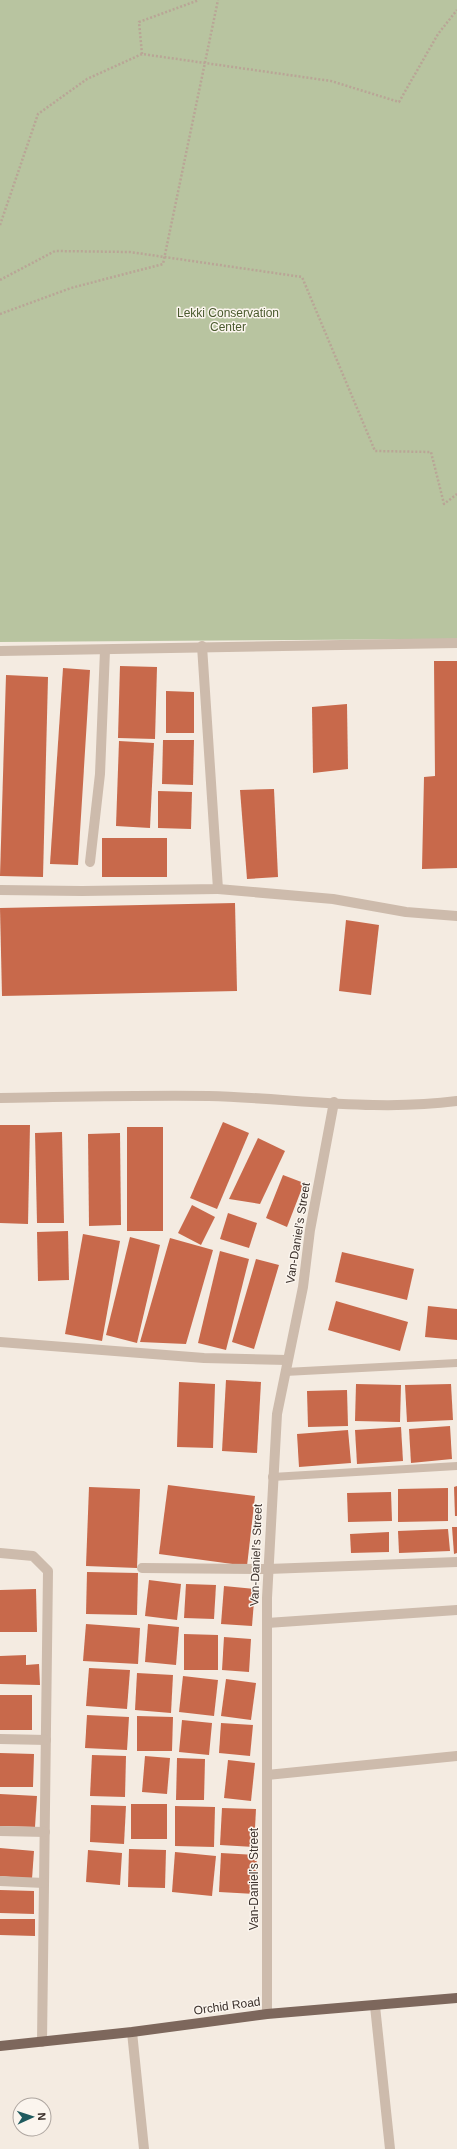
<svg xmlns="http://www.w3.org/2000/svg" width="457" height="2149" viewBox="0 0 457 2149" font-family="Helvetica,sans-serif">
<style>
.green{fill:#b8c4a0}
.building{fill:#c8694b}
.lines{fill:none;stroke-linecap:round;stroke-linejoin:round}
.path{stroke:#b9a596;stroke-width:2.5;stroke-dasharray:2 2;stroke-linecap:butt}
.service{stroke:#cdbbac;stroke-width:8}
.minor{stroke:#cdbbac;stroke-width:10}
.primary{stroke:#7d675c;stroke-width:10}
.labels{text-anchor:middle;stroke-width:3;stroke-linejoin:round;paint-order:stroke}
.park-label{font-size:12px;fill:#4a5a2e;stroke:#fbf5ee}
.street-label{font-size:12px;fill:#3b302b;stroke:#fbf5ee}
</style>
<rect width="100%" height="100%" fill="#f4ebe1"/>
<path class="green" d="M0,0H457V639L0,642Z"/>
<g class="building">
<path d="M434,661H457V868L422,869L424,777L435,776Z"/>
<path d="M120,666L157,667L155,739L118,738Z"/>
<path d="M63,668L90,670L78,865L50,864Z"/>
<path d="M6,675L48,677L43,877L0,876Z"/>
<path d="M166,691L194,692V733H166Z"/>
<path d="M347,704L348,769L313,773L312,707Z"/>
<path d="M163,740H194L193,785L162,784Z"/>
<path d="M119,741L154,743L150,828L116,826Z"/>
<path d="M274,789L278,877L247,879L240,790Z"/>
<path d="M158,791L192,792L191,829L158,828Z"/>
<rect x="102" y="838" width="65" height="39"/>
<path d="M235,903L237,991L2,996L0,908Z"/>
<path d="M346,920L379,925L371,995L339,991Z"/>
<path d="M223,1122L249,1133L217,1209L190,1198Z"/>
<path d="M0,1125H30L28,1224L0,1223Z"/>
<rect x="127" y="1127" width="36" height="104"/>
<path d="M62,1132L64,1223H37L35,1133Z"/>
<path d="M120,1133L121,1225L89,1226L88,1134Z"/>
<path d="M258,1138L285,1151L260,1204L229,1199Z"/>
<path d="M283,1175L304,1183L287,1227L266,1218Z"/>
<path d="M192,1205L215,1217L201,1245L178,1233Z"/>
<path d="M228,1213L257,1223L249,1248L220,1239Z"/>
<path d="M68,1231L69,1280L38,1281L37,1232Z"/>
<path d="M83,1234L120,1241L102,1341L65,1334Z"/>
<path d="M130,1237L160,1245L137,1343L106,1335Z"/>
<path d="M170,1238L213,1250L186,1344L140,1342Z"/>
<path d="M220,1251L249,1259L226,1350L198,1343Z"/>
<path d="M342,1252L414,1269L407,1300L335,1282Z"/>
<path d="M256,1259L279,1265L254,1349L232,1342Z"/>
<path d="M336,1301L408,1322L400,1351L328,1330Z"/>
<path d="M428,1306L457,1309V1340L425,1337Z"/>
<path d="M226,1380L261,1382L257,1453L222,1451Z"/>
<path d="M179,1382L215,1384L213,1448L177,1447Z"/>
<path d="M356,1384L401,1385L400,1422L355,1421Z"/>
<path d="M451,1384L453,1420L407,1422L405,1385Z"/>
<path d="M347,1390L348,1426L308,1427L307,1391Z"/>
<path d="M450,1426L452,1459L411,1463L409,1429Z"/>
<path d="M401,1427L403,1461L357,1464L355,1430Z"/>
<path d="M348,1430L351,1463L299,1467L297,1434Z"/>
<path d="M168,1485L255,1496L247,1566L159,1554Z"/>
<path d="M457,1486V1516H455L454,1487Z"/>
<path d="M89,1487L140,1489L137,1568L86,1566Z"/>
<path d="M448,1488V1521L398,1522V1489Z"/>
<path d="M391,1492L392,1521L348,1522L347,1493Z"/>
<path d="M452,1527H457V1553L454,1554Z"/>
<path d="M448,1529L450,1551L399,1553L398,1531Z"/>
<path d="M389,1532V1552L351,1553L350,1534Z"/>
<path d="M87,1572L138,1573L137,1615L86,1614Z"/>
<path d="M149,1580L181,1584L177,1620L145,1616Z"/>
<path d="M186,1584L216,1585L214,1619L184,1618Z"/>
<path d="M224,1586L255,1589L252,1626L221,1624Z"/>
<path d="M36,1589L37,1632H0V1590Z"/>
<path d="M86,1624L140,1628L138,1664L83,1661Z"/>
<path d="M148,1624L179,1627L176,1665L145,1662Z"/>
<path d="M184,1634L218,1635V1670H184Z"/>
<path d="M224,1637L251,1639L249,1672L222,1670Z"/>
<path d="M26,1655V1665L39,1664L40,1685L0,1684V1656Z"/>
<path d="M89,1668L130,1670L127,1709L86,1706Z"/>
<path d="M137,1673L173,1675L171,1713L135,1710Z"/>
<path d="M183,1676L218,1680L214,1716L179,1712Z"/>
<path d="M226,1679L256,1683L251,1720L221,1716Z"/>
<rect x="0" y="1695" width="32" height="35"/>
<path d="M87,1715L129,1717L127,1750L85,1748Z"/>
<path d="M137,1716L173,1717L172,1751H137Z"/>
<path d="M182,1720L212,1723L209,1755L179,1752Z"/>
<path d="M221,1723L253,1725L250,1756L219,1753Z"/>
<path d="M0,1753L34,1754L33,1787H0Z"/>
<path d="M92,1755L126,1756L125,1797L90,1796Z"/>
<path d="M145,1756L170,1758L167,1794L142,1792Z"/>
<path d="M177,1758L205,1759L204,1800H176Z"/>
<path d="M228,1760L255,1763L251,1801L224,1798Z"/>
<path d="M0,1794L37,1796L35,1827L0,1826Z"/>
<rect x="131" y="1804" width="36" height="35"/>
<path d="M91,1805L126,1806L124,1844L90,1842Z"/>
<path d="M175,1806L215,1807L214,1847L175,1846Z"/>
<path d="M222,1808L256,1809L254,1847L220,1845Z"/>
<path d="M0,1848L34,1851L32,1879L0,1876Z"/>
<path d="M129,1849L166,1850L165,1888L128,1887Z"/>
<path d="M88,1850L122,1853L120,1885L86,1882Z"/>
<path d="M175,1852L216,1856L212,1896L172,1892Z"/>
<path d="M221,1853L257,1855L255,1894L219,1892Z"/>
<path d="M0,1890L34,1891V1914L0,1913Z"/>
<path d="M0,1919H35V1936L0,1935Z"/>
</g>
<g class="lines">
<g class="path">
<path d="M142,54L139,22L199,0"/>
<path d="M0,225L38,114L87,79L142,54L331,81L399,102L438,34L457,10"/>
<path d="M0,280L55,251L130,252L302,277L375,451L431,452L444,504L457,494"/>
<path d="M0,314L71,288L163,264L218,0"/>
</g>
<g class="service">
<path d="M285,1372L457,1363"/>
<path d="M272,1477L457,1466"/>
</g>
<g class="minor">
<path d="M0,651L457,643"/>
<path d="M90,862L100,774L105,650"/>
<path d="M218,889L333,899L406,912L457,916"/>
<path d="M0,890L82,891L218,889L202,646"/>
<path d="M0,1098C70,1097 139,1095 209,1096C291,1098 375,1112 457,1101"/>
<path d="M0,1342L204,1358L287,1360"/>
<path d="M0,1553L33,1556L48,1571L42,2042"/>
<path d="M142,1568L268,1569L457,1562"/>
<path d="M267,1623L457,1610"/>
<path d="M0,1739L46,1740"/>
<path d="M267,1775L457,1756"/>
<path d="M0,1831L45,1832"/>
<path d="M0,1881L44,1883"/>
<path d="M375,2006L390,2149"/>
<path d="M267,2014V1598L277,1414L303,1287L310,1230L334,1102"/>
<path d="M132,2032L144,2149"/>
</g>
<path class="primary" d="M0,2046L132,2032L267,2014L457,1998"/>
</g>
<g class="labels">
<g class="park-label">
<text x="228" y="317">Lekki Conservation<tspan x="228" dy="14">Center</tspan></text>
</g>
<g class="street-label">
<text transform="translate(298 1233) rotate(-81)" y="4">Van-Daniel’s Street</text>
<text transform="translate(256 1555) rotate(-88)" y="4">Van-Daniel’s Street</text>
<text transform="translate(254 1879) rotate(-90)" y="4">Van-Daniel’s Street</text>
<text transform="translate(227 2006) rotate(-8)" y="4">Orchid Road</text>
</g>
</g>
<g transform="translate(32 2117) rotate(87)"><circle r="19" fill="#fbf5ee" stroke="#aea6a0"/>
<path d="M0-3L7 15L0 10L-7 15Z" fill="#1f5a5e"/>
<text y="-6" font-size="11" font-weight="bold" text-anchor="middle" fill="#3b302b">N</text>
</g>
</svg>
